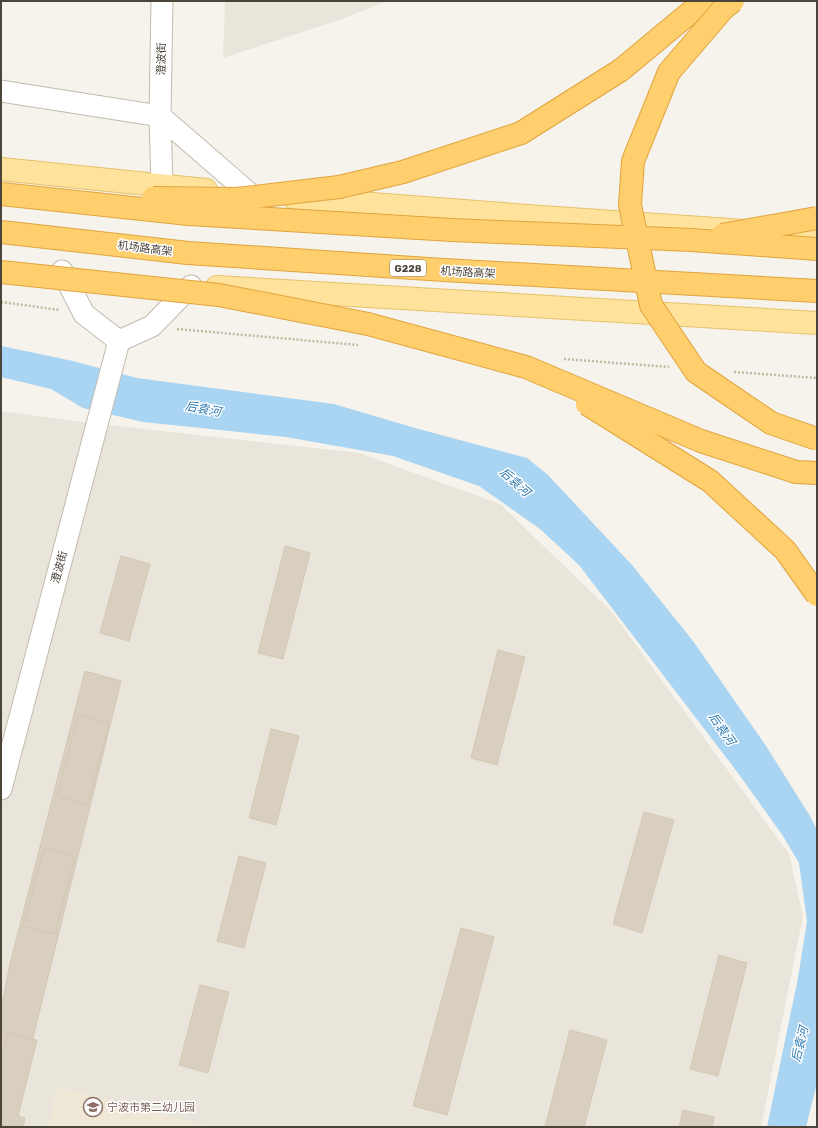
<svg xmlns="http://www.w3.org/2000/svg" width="818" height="1128" viewBox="0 0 818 1128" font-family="Rubik,'Noto Sans SC',sans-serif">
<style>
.residential{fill:#eae5da}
.education{fill:#efe8d6}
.water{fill:#a9d4f2}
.building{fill:#d8cfc1;stroke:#d3c7b4}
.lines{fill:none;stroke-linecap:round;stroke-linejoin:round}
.street-casing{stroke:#c2bbae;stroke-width:23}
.primary-casing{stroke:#e6c16a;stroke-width:24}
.highway-casing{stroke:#e0a43c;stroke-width:24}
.path{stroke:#c4b79f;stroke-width:2.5;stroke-dasharray:2 2;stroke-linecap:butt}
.street{stroke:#fff;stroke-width:21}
.primary{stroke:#ffe39c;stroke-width:22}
.highway{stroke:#ffcf6e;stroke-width:22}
.highway-bridge-casing{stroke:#e0a43c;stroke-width:24;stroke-linecap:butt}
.highway-bridge{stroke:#ffcf6e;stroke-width:22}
.labels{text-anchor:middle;stroke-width:3;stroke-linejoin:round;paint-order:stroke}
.shield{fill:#fff;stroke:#817c74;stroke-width:1}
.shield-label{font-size:10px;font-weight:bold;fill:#4b4439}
.street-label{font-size:11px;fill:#4b4439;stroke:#fff}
.education-label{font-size:11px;fill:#785e54;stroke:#fff;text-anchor:start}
.water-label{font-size:12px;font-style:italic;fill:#2e7ab2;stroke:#fff}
</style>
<rect width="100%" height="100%" fill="#f6f3ec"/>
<g class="residential">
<path d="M225,1H387L342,19L223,58Z"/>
<path d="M1,411L83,422L359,453L500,504L611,611L789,854L803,916L761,1127H209L58,1087L49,1127H1Z"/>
</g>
<path class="education" d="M57,1087L209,1127H49Z"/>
<path class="water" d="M1,346L73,361L137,378L334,404L415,428L527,458L548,475L632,565L693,641L766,746L810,816L817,830V1083L806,1127H767L798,978L807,921L799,863L783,836L738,773L579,565L540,529L479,486L393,456L286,437L143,422L83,408L51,389L1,377Z"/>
<g class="building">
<path d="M285,546L310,553L283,659L258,653Z"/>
<path d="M121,556L150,564L129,641L100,633Z"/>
<path d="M498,650L525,657L497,765L471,758Z"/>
<path d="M85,671L121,681L11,1127H1V1009L10,964Z"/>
<path d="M78,715L109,724L87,805L57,796Z"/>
<path d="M271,729L299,736L276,825L249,818Z"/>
<path d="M644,812L674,820L642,933L613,924Z"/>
<path d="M44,848L75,857L55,934L23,926Z"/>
<path d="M239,856L266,863L244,948L217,941Z"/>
<path d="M461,928L494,937L447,1115L413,1106Z"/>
<path d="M719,955L747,963L718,1076L690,1069Z"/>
<path d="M200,985L229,992L208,1073L179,1065Z"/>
<path d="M570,1030L607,1040L584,1127H545Z"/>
<path d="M8,1033L37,1040L18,1116L25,1118L23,1127H1V1058Z"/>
<path d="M683,1110L714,1117L712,1127H679Z"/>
</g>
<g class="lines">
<g class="street-casing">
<g id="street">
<path d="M162,1L160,116L162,186"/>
<path d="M1,91L160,116L250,194"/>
<path d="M62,271L84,314L119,341"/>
<path d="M1,789L119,341L152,326L191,286"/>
</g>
</g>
<g class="primary-casing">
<g id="primary">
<path d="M1,169L206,190"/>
<path d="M294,198L541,217L817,236"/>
<path d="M217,287L817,323"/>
</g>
</g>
<g class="highway-casing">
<path id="highway" d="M621,70L704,1"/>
</g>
<g class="path">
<path d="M1,302L60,310"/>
<path d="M177,329L358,345"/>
<path d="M564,359L669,367"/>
<path d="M734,372L817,378"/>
</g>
<use href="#street" class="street"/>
<use href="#primary" class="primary"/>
<use href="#highway" class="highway"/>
<g class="highway-bridge-casing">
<g id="highway-bridge">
<path d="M733,1L723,9L669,72L633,161L630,205L651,305L696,372L771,423L817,439"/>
<path d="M1,194L189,214L452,230L691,240L817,249"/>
<path d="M153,198L237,199L339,187L403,172L521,133L621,70"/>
<path d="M1,232L188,253L444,270L817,291"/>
<path d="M722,235L817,218"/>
<path d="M1,272L219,295L368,324L526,367L701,441L796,472L817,473"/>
<path d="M587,404L710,481L785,550L817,595"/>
</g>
</g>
<use href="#highway-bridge" class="highway-bridge"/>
</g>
<defs>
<g id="school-ring" transform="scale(1)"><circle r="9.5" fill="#fff" stroke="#8d6e63" stroke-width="1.5"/><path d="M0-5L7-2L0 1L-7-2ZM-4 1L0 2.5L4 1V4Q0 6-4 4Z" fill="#8d6e63"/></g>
</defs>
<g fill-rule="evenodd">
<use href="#school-ring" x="93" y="1107"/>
</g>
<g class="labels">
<rect class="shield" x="390" y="260" width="36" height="16" rx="3"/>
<g class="shield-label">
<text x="408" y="272">G228</text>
</g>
<g class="street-label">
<text transform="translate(161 59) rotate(-89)" y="4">澄波街</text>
<text transform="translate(145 248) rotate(7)" y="4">机场路高架</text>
<text transform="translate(468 272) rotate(3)" y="4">机场路高架</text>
<text transform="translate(59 567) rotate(-75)" y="4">澄波街</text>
</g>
<g class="education-label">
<text x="107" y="1111">宁波市第二幼儿园</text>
</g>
<g class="water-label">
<text transform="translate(203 409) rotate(11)" y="4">后袁河</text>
<text transform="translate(515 482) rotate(42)" y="4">后袁河</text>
<text transform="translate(722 729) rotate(55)" y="4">后袁河</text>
<text transform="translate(800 1044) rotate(-76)" y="4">后袁河</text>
</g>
</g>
<rect width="818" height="1128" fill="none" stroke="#4b4439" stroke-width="4"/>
</svg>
